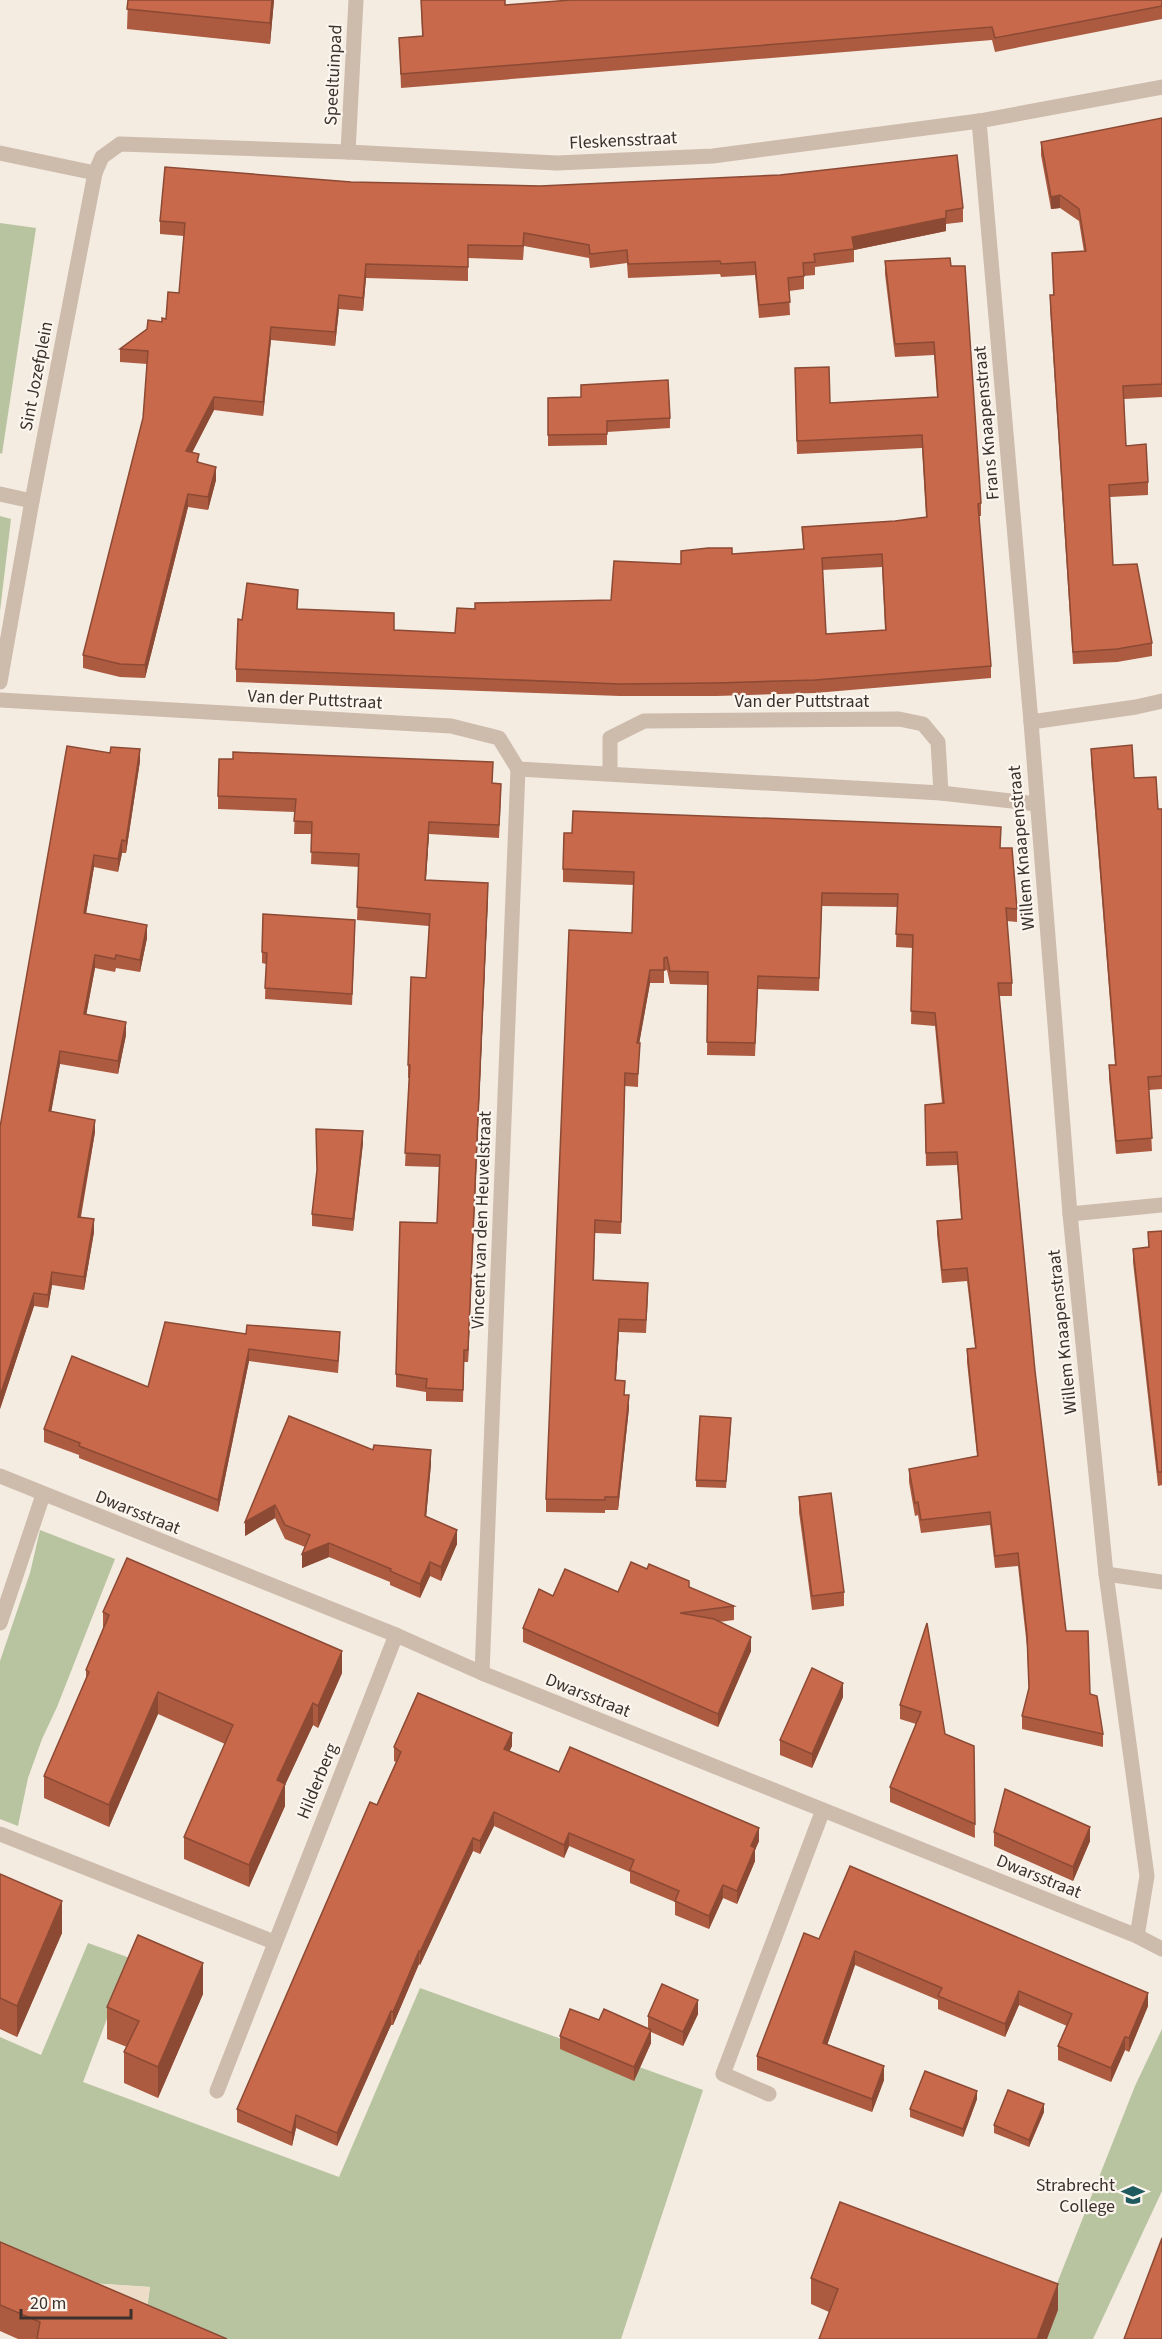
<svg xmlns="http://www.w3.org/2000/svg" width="1162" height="2339" viewBox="0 0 1162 2339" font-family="'Source Sans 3',sans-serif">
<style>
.green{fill:#b8c4a0}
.plaza{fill:#ecdcc8}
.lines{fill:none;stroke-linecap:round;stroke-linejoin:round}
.minor{stroke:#cdbbac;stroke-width:15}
.wall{fill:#ac5a40;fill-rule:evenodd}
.shaded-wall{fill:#8c4a34}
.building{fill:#c8694b;stroke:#8c4a34;stroke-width:1.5;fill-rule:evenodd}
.labels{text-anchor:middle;stroke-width:4.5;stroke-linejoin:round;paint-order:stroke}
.street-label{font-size:18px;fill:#3b302b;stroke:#fbf5ee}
.poi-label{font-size:18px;fill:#3b302b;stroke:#fbf5ee;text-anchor:end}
</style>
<rect width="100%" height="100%" fill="#f4ebe1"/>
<g class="green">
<path d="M0,223L36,228L2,454L0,453Z"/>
<path d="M0,516L11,519L0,611Z"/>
<path d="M40,1530L115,1559L57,1707L42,1739L28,1778L18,1826L0,1819V1661L30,1573Z"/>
<path d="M88,1943L130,1958L83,2082L339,2177L420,1988L703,2090L621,2339H183L145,2323L150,2287L89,2283L0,2260V2037L41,2055Z"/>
<path d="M1162,2029V2191L1093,2339H1035L1135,2086Z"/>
</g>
<path class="plaza" d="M89,2283L150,2287L145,2323Z"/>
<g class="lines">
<g class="minor">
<path d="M979,121L1031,722L1070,1214L1106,1574L1147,1876L1137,1936"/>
<path d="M348,152L356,0"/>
<path d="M0,153L95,173L32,501L0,682"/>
<path d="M95,173L102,157L120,144L348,152L557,163L713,156L979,121L1162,87"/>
<path d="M0,494L32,501"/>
<path d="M0,700L451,726L499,738L518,769L941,793L1037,804"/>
<path d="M1031,722L1136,707L1162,701"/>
<path d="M610,773V738L644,721L899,719L923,724L938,742L941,793"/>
<path d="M1070,1214L1162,1205"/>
<path d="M0,1476L396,1635L482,1673L1137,1936L1162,1949"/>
<path d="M1106,1574L1162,1582"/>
<path d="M0,1623L43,1495"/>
<path d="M482,1673L518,769"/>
<path d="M0,1834L274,1942"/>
<path d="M217,2091L396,1635"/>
<path d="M769,2094L723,2074L823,1810"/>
</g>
</g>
<g class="wall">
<path d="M128,0H274L270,44L127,29Z"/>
<path d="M421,0L505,5L1162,0V19L995,52L992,40L401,88L399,38L422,36Z"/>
<path d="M1162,118V397L1124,399L1126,446L1148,482V495L1110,497L1113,565L1152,643V656L1117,662L1073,664L1050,308V295H1053L1052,253L1084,252L1079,221L1060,208L1051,209L1041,155V142Z"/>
<path d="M351,182L963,208V222L946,224V231L854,250V262L815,267V275L804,276V289L789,291L790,315L759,318L755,275L721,277L720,274L628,278L627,263L590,268L589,258L524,246L523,260L468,258V281L366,278L363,311L339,309L335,346L271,340L263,416L214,410L192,453L199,462L216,480L208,510L188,507L145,678L120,677L83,668V655L143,418L147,364L120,362V349L166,319L179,293L184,236L160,234V221Z"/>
<path d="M950,258L981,503V516H979L991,666V678L815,693L716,696H620L236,682V669L242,620L298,609L394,630L455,633L475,609L611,600L681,564L732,554L803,549L802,527L895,521L926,517L922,448L797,454L795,368L830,403L937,397L934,355L895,357L885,274V261ZM882,567L885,630L826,634L822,570Z"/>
<path d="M581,397L670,418V428L607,432V445L548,446V398Z"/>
<path d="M67,746L140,761L126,853H122L118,872L94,867L86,913L147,938L140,972L116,968L115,972L95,968L86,1015L126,1035L118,1074L60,1064L51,1111L95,1132L81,1217L94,1232L84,1290L52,1285L48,1308L34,1306L0,1409Z"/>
<path d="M1091,749L1134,778L1158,809H1162V1089L1149,1090L1152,1151L1116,1154L1109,1078V1065H1115L1091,761Z"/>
<path d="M492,783L501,796L499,838L429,834L426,880L488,896L468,1362H464L463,1402L426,1401V1392L396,1387V1374L437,1223L439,1167L405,1166L409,1078H408V1065L426,978L429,926L357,920L359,867L311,864L312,834H294L295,812L218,809V796Z"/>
<path d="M1000,848L1017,909V922L1007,921L1012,983V996H999L1035,1371L1066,1631L1090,1694L1103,1734V1747L1022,1729V1716L1029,1690L1027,1647L1018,1566L995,1568L990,1525L921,1533L918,1515L915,1516L909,1482V1469L977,1456L967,1362V1349L975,1348L967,1281L942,1283L937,1234V1221L961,1219L957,1165L926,1166L925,1105L942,1103L935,1026L911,1024L913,948L896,947L897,907L822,906L819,991L758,989L755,1056L707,1055L708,985L670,984L667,970L664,971V983H650L639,1043L638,1087L625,1086L621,1234L595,1233L594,1280L648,1296L646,1333L619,1332L616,1380L625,1395L629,1408L618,1510H605V1513L546,1512V1499L632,933L633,885L563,882V869Z"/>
<path d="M355,931L352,1005L265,999L266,964L262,963V952Z"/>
<path d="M363,1143L353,1231L312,1226V1214Z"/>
<path d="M1162,1231V1485L1158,1486L1133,1262V1249L1148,1247V1232Z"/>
<path d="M246,1334L340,1344L338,1373L249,1361L218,1512L79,1458V1455L44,1442V1429L148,1387Z"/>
<path d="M731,1425L726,1488L696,1487V1480Z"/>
<path d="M373,1450L431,1464L426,1516L457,1544L441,1581L430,1576L420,1598L390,1585V1582L329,1557L302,1568L305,1547L285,1539L275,1518L245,1536V1522Z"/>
<path d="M799,1497L844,1592V1606L812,1610L799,1512Z"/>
<path d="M618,1592L734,1606V1620L719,1622L751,1651L718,1727L523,1642V1628L553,1596Z"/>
<path d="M103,1612L342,1673L318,1728L313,1725L285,1785V1806L249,1887L184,1859V1837L225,1744L158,1714L109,1827L44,1798V1776L86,1678V1670L103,1630Z"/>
<path d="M927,1623L945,1734L974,1746L975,1838L890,1802V1787L916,1724L900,1719V1705Z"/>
<path d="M843,1697L812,1768L780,1755V1740Z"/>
<path d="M512,1746L509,1751L559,1772L759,1841L755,1850V1861L737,1904L723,1898L709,1929L675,1915V1902L630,1883V1872L569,1846L564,1858L494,1826L480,1854L473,1851L420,1965L419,1964L393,2025H391L337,2146L296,2128L292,2146L237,2122V2109L396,1762L394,1761V1747Z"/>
<path d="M994,1832L1090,1841L1073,1881L994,1846Z"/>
<path d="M0,1874L62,1933L17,2037L0,2029Z"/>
<path d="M819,1939L1148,2006L1129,2052L1125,2050L1111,2082L1058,2060V2046L1067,2026L1019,2005L1005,2037L938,2009V2000L855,1965L827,2045L884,2080L872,2112L757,2070V2056Z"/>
<path d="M203,1994L158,2098L124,2083V2052L127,2047L107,2039V2007Z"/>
<path d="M698,2014L683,2046L651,2032V2043L634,2081L560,2049V2036L599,2020L648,2028V2016Z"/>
<path d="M977,2099L963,2137L910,2117V2109Z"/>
<path d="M1044,2112L1029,2147L994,2133V2125Z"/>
<path d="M0,2242L227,2339H18L0,2331Z"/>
<path d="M811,2278L1058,2310L829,2312L811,2304Z"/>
</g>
<g class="shaded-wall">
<path d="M272,0H274L270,44V23Z"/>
<path d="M1060,195V208L1051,209V197Z"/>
<path d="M946,218V231L854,250L852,237Z"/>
<path d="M366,264V278L363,311V298Z"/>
<path d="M339,295V309L335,346V332Z"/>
<path d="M271,327V340L263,416V402Z"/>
<path d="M214,397V410L186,464V451Z"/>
<path d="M216,467V480L208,510V497Z"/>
<path d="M188,494V507L145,678V665Z"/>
<path d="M140,749V761L126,853V841Z"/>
<path d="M429,822V834L425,893V880Z"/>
<path d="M122,840V853L118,872V859Z"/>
<path d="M94,855V867L84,926V913Z"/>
<path d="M488,883V896L468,1362V1350Z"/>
<path d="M147,925V938L140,972V960Z"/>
<path d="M95,955V968L84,1027V1014Z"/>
<path d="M650,970V983L637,1056V1043Z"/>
<path d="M126,1022V1035L118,1074V1061Z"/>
<path d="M60,1051V1064L49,1124V1111Z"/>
<path d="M95,1120V1132L78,1229V1217Z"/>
<path d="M363,1131V1143L353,1231V1219Z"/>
<path d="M94,1219V1232L84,1290V1277Z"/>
<path d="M52,1272V1285L48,1308V1295Z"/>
<path d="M34,1293V1306L0,1409V1396Z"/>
<path d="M619,1319V1332L615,1393V1380Z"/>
<path d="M249,1349V1361L218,1512V1500Z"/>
<path d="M629,1395V1408L618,1510V1497Z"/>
<path d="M431,1450V1464L425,1530V1516Z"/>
<path d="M275,1505V1518L245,1536V1522Z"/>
<path d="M457,1530V1544L441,1581V1567Z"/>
<path d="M329,1543V1557L302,1568V1554Z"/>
<path d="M430,1562V1576L420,1598V1584Z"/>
<path d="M751,1637V1651L718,1727V1714Z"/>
<path d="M342,1651V1673L318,1728V1706Z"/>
<path d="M843,1683V1697L812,1768V1754Z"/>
<path d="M158,1692V1714L109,1827V1805Z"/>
<path d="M313,1703V1725L285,1785V1806L249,1887V1865L277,1780Z"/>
<path d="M512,1733V1746L504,1763V1749Z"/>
<path d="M494,1812V1826L480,1854V1841Z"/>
<path d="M1090,1827V1841L1073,1881V1867Z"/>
<path d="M759,1828V1841L755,1850V1861L737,1904V1891L751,1846Z"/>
<path d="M569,1833V1846L564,1858V1845Z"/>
<path d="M473,1838V1851L420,1965V1952Z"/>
<path d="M723,1885V1898L709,1929V1916Z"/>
<path d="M62,1901V1933L17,2037V2006Z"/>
<path d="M419,1951V1964L393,2025V2012Z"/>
<path d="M855,1951V1965L823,2057V2043Z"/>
<path d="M203,1963V1994L158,2098V2067Z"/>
<path d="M1019,1991V2005L1005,2037V2024Z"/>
<path d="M1148,1993V2006L1129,2052V2038Z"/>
<path d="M698,2000V2014L683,2046V2032Z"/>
<path d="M391,2011V2025L337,2146V2133Z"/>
<path d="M651,2030V2043L634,2081V2067Z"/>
<path d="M1125,2037V2050L1111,2082V2068Z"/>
<path d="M884,2066V2080L872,2112V2099Z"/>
<path d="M977,2091V2099L963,2137V2129Z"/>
<path d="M1044,2104V2112L1029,2147V2140Z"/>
<path d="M296,2115V2128L292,2146V2133Z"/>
<path d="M1058,2284V2310L1047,2339H1037Z"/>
</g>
<g class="building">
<path d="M128,0H272L270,23L127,9Z"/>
<path d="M421,0H505V5L571,0H1162V6L995,38L992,27L401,74L399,38L423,36Z"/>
<path d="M1162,118V384L1123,386L1126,446L1146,444L1148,482L1109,485L1113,565L1137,564L1152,643L1117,649L1073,652L1050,295H1054L1052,253L1086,251L1079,209L1060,195L1051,197L1041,142Z"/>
<path d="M957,155L963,208L946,211V218L852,237L854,249L814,254L815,262L803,263L804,276L788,278L790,302L759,305L755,262L721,264L720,261L628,264L627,250L590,254L589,245L524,233L523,246L468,245V267L366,264L363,298L339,295L335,332L271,327L263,402L214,397L186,451L199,454L197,462L216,467L208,497L188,494L145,665L120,664L83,655L143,418L148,351L120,349L147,329L148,320L162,322V318L166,319L168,292L179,293L185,223L160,221L165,167L351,182L540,186L780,175Z"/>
<path d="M950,258L951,266H965L981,503L978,504L991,666L815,680L716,683L620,684L236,669L238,619L242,620L247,583L298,590L297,609L394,613V630L455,633L457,608L475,609V603L611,600L614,561L681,564V551L708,548H732V554L804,549L802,527L895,521L927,517L922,435L797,441L795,368L829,367L830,403L938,397L934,342L895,344L885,261ZM882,554L886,630L826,634L822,558Z"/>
<path d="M668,380L670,418L607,421V434L548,435V398L581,397V385Z"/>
<path d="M1132,745L1134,778L1156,777L1158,809H1162V1076L1148,1077L1152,1138L1116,1141L1109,1065H1116L1091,749Z"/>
<path d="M67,746L110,753L111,747L140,749L126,841L122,840L118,859L94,855L84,913L147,925L140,960L116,955L115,959L95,955L84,1014L126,1022L118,1061L60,1051L49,1111L95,1120L78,1217L94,1219L84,1277L52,1272L48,1295L34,1293L0,1396V1127Z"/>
<path d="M233,752L493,762L492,783L501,784L499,825L429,822L425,880L488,883L468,1350H464L463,1390L426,1388L427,1379L396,1374L400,1222L437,1223L440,1155L405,1153L410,1065H408L411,977L426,978L430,914L357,907L359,854L311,852L312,822L294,821L296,799L218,796L219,759H233Z"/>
<path d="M573,811L1001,827L1000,848H1012L1017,909L1006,908L1012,983H998L1035,1371L1066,1631H1088L1090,1694L1097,1696L1103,1734L1022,1716L1029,1688L1027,1634L1018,1553L995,1556L990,1512L921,1520L918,1502L915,1503L909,1469L978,1456L967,1349L976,1348L967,1268L942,1270L937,1221L962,1219L957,1152L926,1153L925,1105L944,1103L935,1013L911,1011L913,935L896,934L898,894L822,893L819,978L758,976L755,1043L707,1042L708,972L670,971L667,957L664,958V970H650L637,1043H640L638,1074L625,1073L621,1222L595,1220L593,1280L648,1283L646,1320L619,1319L615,1380L625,1381L624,1395H629L618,1497H605V1500L546,1499L569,930L632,933L634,872L563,869L564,833H572Z"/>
<path d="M263,914L355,920L352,994L265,988L267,953L262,952Z"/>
<path d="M316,1129L363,1131L353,1219L312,1214L317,1170Z"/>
<path d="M1162,1231V1472H1158L1133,1249L1149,1247L1148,1232Z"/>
<path d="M165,1322L246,1334L247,1325L340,1332L338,1361L249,1349L218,1500L79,1446L80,1443L44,1429L72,1356L148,1387Z"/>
<path d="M289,1416L373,1450L374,1445L431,1450L425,1516L457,1530L441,1567L430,1562L420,1584L390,1571L391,1569L329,1543L302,1554L310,1535L285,1525L275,1505L245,1522Z"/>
<path d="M700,1416L731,1418L726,1481L696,1480Z"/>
<path d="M831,1493L844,1592L812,1596L799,1497Z"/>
<path d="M127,1558L342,1651L318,1706L313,1703L277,1780L285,1784L249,1865L184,1837L233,1725L158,1692L109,1805L44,1776L89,1672L86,1670L109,1615L103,1612Z"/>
<path d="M631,1562L647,1569L649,1564L689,1581V1587L734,1606L680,1613L714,1619L751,1637L718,1714L523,1628L539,1589L553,1596L565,1569L618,1592Z"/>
<path d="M927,1623L945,1734L974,1746L975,1824L890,1787L921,1712L900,1705Z"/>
<path d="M812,1668L843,1683L812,1754L780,1740Z"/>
<path d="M418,1693L512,1733L504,1749L559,1772L570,1747L759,1828L751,1846L755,1848L737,1891L723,1885L709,1916L675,1901L679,1891L630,1870L634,1860L569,1833L564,1845L494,1812L480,1841L473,1838L420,1952L419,1951L393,2012L391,2011L337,2133L296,2115L292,2133L237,2109L370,1802L377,1805L401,1752L394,1747Z"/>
<path d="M1005,1789L1090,1827L1073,1867L994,1832Z"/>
<path d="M850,1866L1148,1993L1129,2038L1125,2037L1111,2068L1058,2046L1072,2014L1019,1991L1005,2024L938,1996L942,1988L855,1951L823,2043L884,2066L872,2099L757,2056L804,1933L819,1939Z"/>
<path d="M0,1874L62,1901L17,2006L0,1998Z"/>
<path d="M138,1935L203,1963L158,2067L124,2052L139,2021L107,2007Z"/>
<path d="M662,1984L698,2000L683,2032L648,2016Z"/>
<path d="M570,2009L599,2020L604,2009L651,2030L634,2067L560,2036Z"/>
<path d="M925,2071L977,2091L963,2129L910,2109Z"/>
<path d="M1008,2090L1044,2104L1029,2140L994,2125Z"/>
<path d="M840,2202L1058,2284L1037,2339H819L838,2289L811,2278Z"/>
<path d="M1162,2238V2339H1124Z"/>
<path d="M0,2242L227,2339H37L40,2322L0,2305Z"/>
</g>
<defs>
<g id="school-bare" transform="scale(1.8)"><path d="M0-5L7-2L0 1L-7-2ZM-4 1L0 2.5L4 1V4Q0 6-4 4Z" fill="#1f5a5e" stroke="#fbf5ee" stroke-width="2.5" paint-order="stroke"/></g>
</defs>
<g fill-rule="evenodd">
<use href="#school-bare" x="1133" y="2195"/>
</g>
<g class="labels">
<g class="street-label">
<text transform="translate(333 75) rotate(-87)" y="6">Speeltuinpad</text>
<text transform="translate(623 140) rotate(-3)" y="6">Fleskensstraat</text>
<text transform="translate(36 376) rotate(-79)" y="6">Sint Jozefplein</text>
<text transform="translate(986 423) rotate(-95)" y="6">Frans Knaapenstraat</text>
<text transform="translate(315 699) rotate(3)" y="6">Van der Puttstraat</text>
<text x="802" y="707">Van der Puttstraat</text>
<text transform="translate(1021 848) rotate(-95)" y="6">Willem Knaapenstraat</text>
<text transform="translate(481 1220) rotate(-88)" y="6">Vincent van den Heuvelstraat</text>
<text transform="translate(1062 1332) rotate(-96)" y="6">Willem Knaapenstraat</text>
<text transform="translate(138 1512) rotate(22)" y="6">Dwarsstraat</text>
<text transform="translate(588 1695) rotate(22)" y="6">Dwarsstraat</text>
<text transform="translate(317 1781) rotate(-68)" y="6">Hilderberg</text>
<text transform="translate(1039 1876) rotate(22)" y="6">Dwarsstraat</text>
</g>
<g class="poi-label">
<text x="1115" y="2191">Strabrecht<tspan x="1115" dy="21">College</tspan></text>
</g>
</g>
<path d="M21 2309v9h110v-9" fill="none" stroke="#3b302b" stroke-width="3"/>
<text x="30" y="2309" font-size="18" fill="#3b302b" stroke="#fbf5ee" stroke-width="4.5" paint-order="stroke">20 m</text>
</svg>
